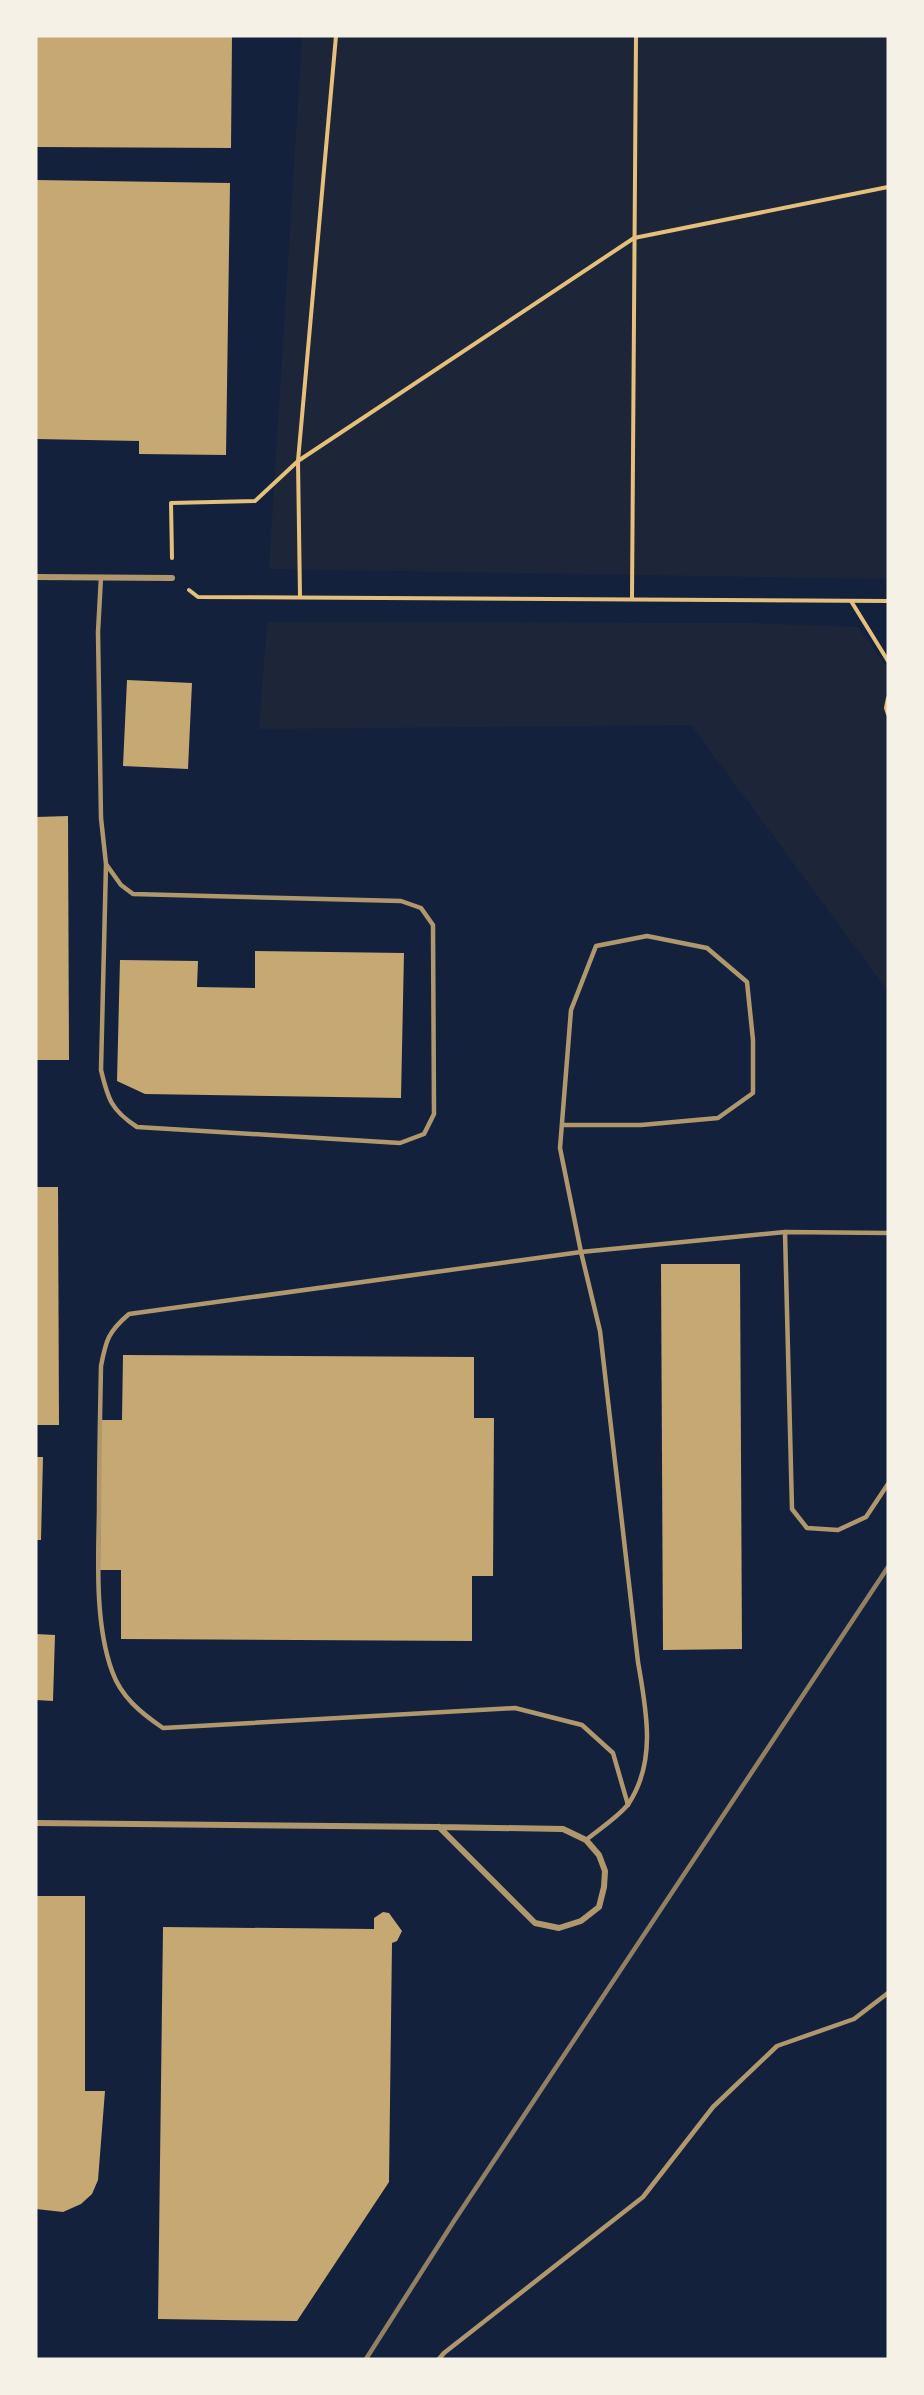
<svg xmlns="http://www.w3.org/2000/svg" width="924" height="2395" viewBox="0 0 924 2395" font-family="'Times New Roman',serif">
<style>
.green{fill:#1d2539}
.building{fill:#c6a872}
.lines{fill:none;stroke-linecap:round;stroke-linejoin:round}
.path{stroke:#e5c07b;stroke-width:4}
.service{stroke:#b1986c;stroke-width:4.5}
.minor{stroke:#b1986c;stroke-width:6}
.rail{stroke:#918062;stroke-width:4.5}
</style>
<rect width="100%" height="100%" fill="#14213d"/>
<g class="green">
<path d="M302,36H888V579L269,569Z"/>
<path d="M267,622L750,623L858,627L888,669V991L691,725L259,729Z"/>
</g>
<g class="building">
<path d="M36,36H232L231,148L36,147Z"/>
<path d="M36,180L230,183L226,455L139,454V441L36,439Z"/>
<path d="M127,680L192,683L188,769L123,766Z"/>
<path d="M68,816L69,1060H36V817Z"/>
<path d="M255,951L404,953L401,1098L145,1094L117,1081L120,960L198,961L197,987L255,988Z"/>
<path d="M36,1187H58L59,1425H36Z"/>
<path d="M661,1264H740L742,1649L663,1650Z"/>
<path d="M123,1355L474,1357V1418H494L493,1576H472V1641L121,1639V1570H100L101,1420H122Z"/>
<path d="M36,1457H43L41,1540H36Z"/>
<path d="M36,1634L55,1635L53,1701L36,1700Z"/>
<path d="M36,1896H85V2091H105L98,2180L92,2194L81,2204L63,2212L36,2209Z"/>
<path d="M383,1912L389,1913L402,1931L397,1941L392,1943L389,2182L297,2321L158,2319L163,1927L374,1929V1918Z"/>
</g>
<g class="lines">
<g class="path">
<path d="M172,558L171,503L255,501L298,461L634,238L888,187"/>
<path d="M189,590L198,597L888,601"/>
<path d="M300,596L298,461L336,36"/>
<path d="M632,598L636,36"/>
<path d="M851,601L888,661"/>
<path d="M888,698L886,708L888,714"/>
</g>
<g class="service">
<path d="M101,577L98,632L101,818L106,864L101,1070C108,1099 111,1110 137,1127L400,1143L424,1134L434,1114L433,925L421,908L401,901L133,894L121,885L106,864"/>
<path d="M562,1125H641L718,1118L753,1093V1040L747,982L707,948L647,936L596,946L571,1010L560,1148L581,1252L600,1331L638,1662C646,1709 657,1760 629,1803C621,1815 598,1830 586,1840"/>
<path d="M785,1232L792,1509L807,1528L838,1530L866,1517L888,1484"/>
<path d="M628,1805L613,1753L582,1725L515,1708L163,1728C141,1713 121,1697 112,1671C95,1624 98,1562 99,1512C99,1464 100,1415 101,1366C106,1340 108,1332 129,1314L581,1252L785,1232L888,1233"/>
<path d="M439,2359L444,2353L643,2197L713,2107L777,2046L854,2019L888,1993"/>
</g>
<g class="minor">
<path d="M36,577L172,578"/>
<path d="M36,1823L439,1827L563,1829L586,1840L599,1855L605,1871L604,1887L599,1907L581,1921L559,1928L535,1923L439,1827"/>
</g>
<path class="rail" d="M366,2359L454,2221L888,1567"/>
</g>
<rect width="924" height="2395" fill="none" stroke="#f6f1e7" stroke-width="75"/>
</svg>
